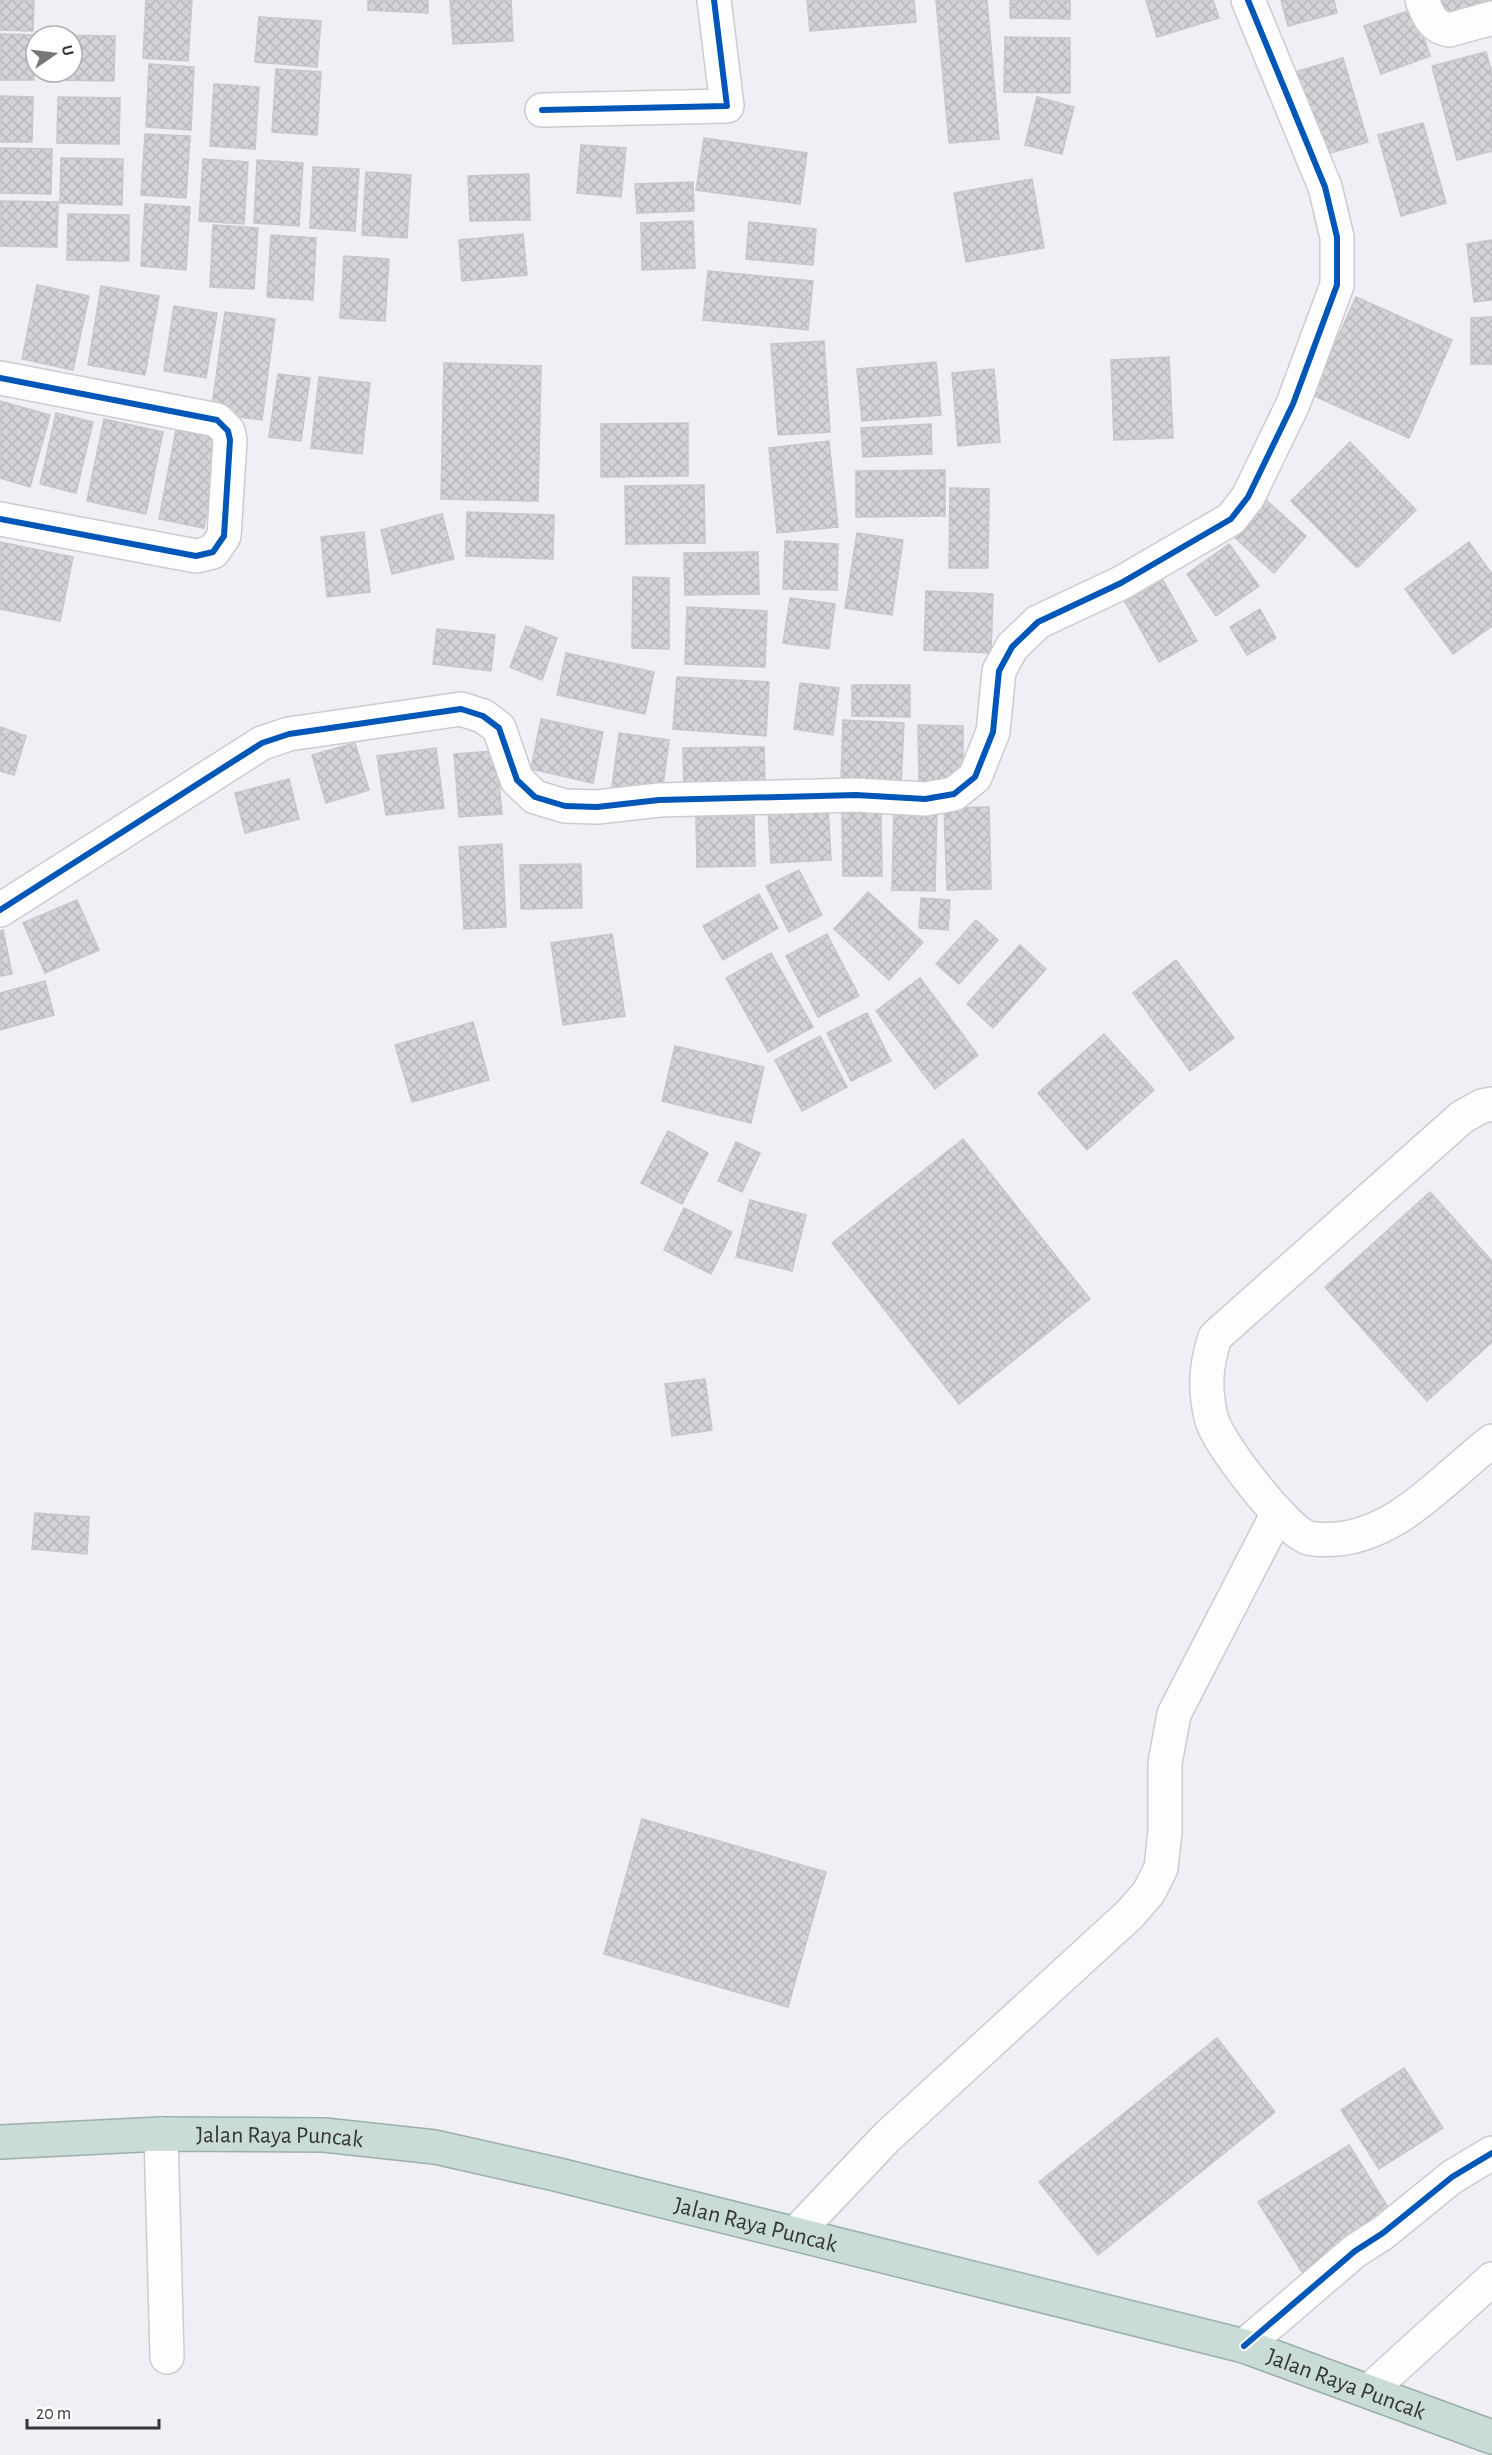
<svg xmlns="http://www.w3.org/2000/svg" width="1492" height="2455" viewBox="0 0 1492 2455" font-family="'Alegreya Sans',sans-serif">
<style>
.building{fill:url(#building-cross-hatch);stroke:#c7c6ca;stroke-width:1.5}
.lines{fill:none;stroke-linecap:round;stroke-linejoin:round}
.minor-casing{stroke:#cccbd0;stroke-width:36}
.highway-casing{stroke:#9cafab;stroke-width:36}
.minor{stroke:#fdfdfe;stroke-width:33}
.highway{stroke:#cadcd6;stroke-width:33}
.cycleway-casing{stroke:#fff;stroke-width:10}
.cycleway{stroke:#0057b8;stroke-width:6}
.labels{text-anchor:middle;stroke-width:5;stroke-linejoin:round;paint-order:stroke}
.street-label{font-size:24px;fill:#37353a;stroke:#fff}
</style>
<defs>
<pattern id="building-cross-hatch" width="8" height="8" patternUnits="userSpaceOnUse" patternTransform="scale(1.5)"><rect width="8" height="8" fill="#d4d4d8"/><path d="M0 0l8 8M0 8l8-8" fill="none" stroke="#b7b7ba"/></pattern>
</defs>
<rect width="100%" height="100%" fill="#f0eff5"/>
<g class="building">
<path d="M0,0H34L33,31L0,30Z"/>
<path d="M146,0H192L188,61L143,58Z"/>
<path d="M368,0H428V13L368,10Z"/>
<path d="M450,0H511L513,41L453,44Z"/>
<path d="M807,0H914L916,22L810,31Z"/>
<path d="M936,0H987L999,139L949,143Z"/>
<path d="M1010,0H1070V19L1010,18Z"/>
<path d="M1146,0H1213L1219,18L1157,37Z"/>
<path d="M1281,0H1334L1337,13L1288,26Z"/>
<path d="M1433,0H1492V9L1437,20Z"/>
<path d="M1414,9L1430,56L1381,74L1364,26Z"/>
<path d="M259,17L321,21L317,67L255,62Z"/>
<path d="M0,34L35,35L34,80H0Z"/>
<path d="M52,35L115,36L114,81L52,80V72H72V36Z"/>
<path d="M1005,37L1070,38V93L1004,92Z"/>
<path d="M1486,52L1492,73V151L1457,160L1432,66Z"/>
<path d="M1343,58L1368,142L1320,156L1295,72Z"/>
<path d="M149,64L194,67L191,130L146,127Z"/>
<path d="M276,69L321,72L317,135L272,132Z"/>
<path d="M214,84L259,87L255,149L210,146Z"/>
<path d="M0,96L33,97L32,142H0Z"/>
<path d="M58,97L120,98L119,144L57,143Z"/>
<path d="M1037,97L1074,107L1062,154L1025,145Z"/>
<path d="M1423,123L1446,203L1401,216L1378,135Z"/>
<path d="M145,134L190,136L186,198L141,195Z"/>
<path d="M704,138L807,153L800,204L696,190Z"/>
<path d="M581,145L626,148L621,197L577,193Z"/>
<path d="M0,148L52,149L51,194L0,193Z"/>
<path d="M61,158L123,159L122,205L60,203Z"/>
<path d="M203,159L248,162L244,224L199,221Z"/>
<path d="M257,160L303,163L299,226L254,223Z"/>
<path d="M313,167L359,169L355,231L310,228Z"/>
<path d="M366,172L411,175L407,238L362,235Z"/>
<path d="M529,174L530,220L470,221L468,176Z"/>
<path d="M1032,179L1044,248L966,262L954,193Z"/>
<path d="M693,182L694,211L637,213L635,184Z"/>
<path d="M0,201L58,202L57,247L0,246Z"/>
<path d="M145,204L190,207L186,270L141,266Z"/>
<path d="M68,214L129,215V261L67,260Z"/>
<path d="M693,221L695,268L642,270L641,223Z"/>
<path d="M749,222L816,229L813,265L746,259Z"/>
<path d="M213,225L258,228L254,289L210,287Z"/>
<path d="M523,234L527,275L462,281L459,240Z"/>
<path d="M271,235L316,238L313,300L267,297Z"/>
<path d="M1492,240V300L1474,302L1467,244Z"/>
<path d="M344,256L389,259L385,321L340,318Z"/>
<path d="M708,271L813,281L808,330L703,320Z"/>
<path d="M37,285L89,296L73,370L22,359Z"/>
<path d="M101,286L159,296L145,375L88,365Z"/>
<path d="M1356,297L1452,340L1409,438L1312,395Z"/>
<path d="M174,306L217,313L206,378L164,371Z"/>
<path d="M225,312L275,319L262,420L211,413Z"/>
<path d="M1492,317V364H1471V318Z"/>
<path d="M824,341L830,432L778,435L771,344Z"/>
<path d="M1169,357L1173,438L1114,440L1111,360Z"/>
<path d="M936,362L941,415L862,421L857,369Z"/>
<path d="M444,363L541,366L538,501L441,499Z"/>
<path d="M994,369L1000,442L958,446L952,373Z"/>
<path d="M278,374L310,378L301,441L269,437Z"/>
<path d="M319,377L370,383L362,454L311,448Z"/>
<path d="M0,401L50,415L30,487L0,478Z"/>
<path d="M56,413L93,422L76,493L40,484Z"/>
<path d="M104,419L163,432L146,514L87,501Z"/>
<path d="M688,423V476L601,477V424Z"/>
<path d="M931,424L932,454L863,457L861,428Z"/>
<path d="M176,430L220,438L204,528L159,519Z"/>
<path d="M829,441L838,527L777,533L769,448Z"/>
<path d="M1350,442L1416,510L1357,568L1291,501Z"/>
<path d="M945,470V516L856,517V471Z"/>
<path d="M704,485L705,543L626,544L625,486Z"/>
<path d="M950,488L989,489L988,568H949Z"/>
<path d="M1264,498L1306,536L1274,573L1232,535Z"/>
<path d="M467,512L554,515L553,559L466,556Z"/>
<path d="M442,514L454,559L392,574L381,530Z"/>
<path d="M364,532L370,592L327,597L321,537Z"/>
<path d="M857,533L903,540L892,615L845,608Z"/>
<path d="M785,541L838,544L837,590L783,589Z"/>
<path d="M0,542L73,557L60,621L0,609Z"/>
<path d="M1469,542L1492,574V626L1453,654L1405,589Z"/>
<path d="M1229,544L1259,586L1216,616L1187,574Z"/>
<path d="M758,552L759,594L685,595L684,553Z"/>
<path d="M633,577L669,578V649L632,648Z"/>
<path d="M1163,580L1197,641L1159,662L1125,602Z"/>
<path d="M926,591L993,594L991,653L924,650Z"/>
<path d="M790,598L835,604L829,649L783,643Z"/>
<path d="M687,607L767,611L765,667L685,664Z"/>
<path d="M1260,609L1276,638L1247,655L1230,627Z"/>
<path d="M526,626L557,638L542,680L510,667Z"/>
<path d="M437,629L495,635L491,671L433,664Z"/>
<path d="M566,653L654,672L645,714L557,695Z"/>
<path d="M677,677L769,682L766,736L673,729Z"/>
<path d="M800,683L839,688L833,735L794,729Z"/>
<path d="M852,685H910V717L852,716Z"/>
<path d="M541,719L603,732L593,783L531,769Z"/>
<path d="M843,720L904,723L901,784L841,781Z"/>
<path d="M918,725L963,726V781H919Z"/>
<path d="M0,727L26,736L14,775L0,771Z"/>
<path d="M619,733L669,740L662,793L612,787Z"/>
<path d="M355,743L369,790L326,803L312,755Z"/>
<path d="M764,747L765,787L684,788L683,748Z"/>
<path d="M436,748L444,808L386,815L377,756Z"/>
<path d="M496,751L502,814L459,817L454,754Z"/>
<path d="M289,779L299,819L245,833L235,793Z"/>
<path d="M828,806L831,860L771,863L768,809Z"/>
<path d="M894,807L937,808L935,891L892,890Z"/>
<path d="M989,807L991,889L947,890L944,808Z"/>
<path d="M881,812L882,876H843L842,813Z"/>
<path d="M754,816L755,866L697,867L696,817Z"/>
<path d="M502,844L506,927L464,929L459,847Z"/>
<path d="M581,864L582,908L521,909L520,865Z"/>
<path d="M799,870L822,915L789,932L766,886Z"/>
<path d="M868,892L923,942L889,980L834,929Z"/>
<path d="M759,894L778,928L723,960L703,926Z"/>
<path d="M921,898L950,900L948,930L919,928Z"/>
<path d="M77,900L99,950L45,973L23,923Z"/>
<path d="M976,920L998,940L959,984L936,964Z"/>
<path d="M3,930L12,974L0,976V931Z"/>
<path d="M612,934L625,1016L563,1025L551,943Z"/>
<path d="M827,934L859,996L818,1017L786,956Z"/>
<path d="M1020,945L1046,969L993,1028L967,1004Z"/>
<path d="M771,953L813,1027L768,1052L726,978Z"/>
<path d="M1176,960L1234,1038L1190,1071L1133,993Z"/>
<path d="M920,978L978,1055L935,1089L876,1011Z"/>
<path d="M45,981L54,1015L0,1030V993Z"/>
<path d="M867,1013L891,1061L851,1081L827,1033Z"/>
<path d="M473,1022L489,1080L412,1102L395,1045Z"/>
<path d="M1104,1034L1154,1090L1087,1150L1038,1093Z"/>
<path d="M820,1036L847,1087L802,1111L775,1060Z"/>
<path d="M675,1046L764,1067L751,1123L662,1101Z"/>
<path d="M668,1131L708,1153L682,1204L641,1183Z"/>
<path d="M963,1139L1090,1299L959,1404L832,1243Z"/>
<path d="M736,1142L760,1153L742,1192L718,1181Z"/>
<path d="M1430,1192L1492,1261V1342L1427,1401L1325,1287Z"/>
<path d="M750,1200L806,1215L792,1271L736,1257Z"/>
<path d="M684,1208L732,1232L711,1274L664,1250Z"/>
<path d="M705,1379L712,1430L672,1436L665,1384Z"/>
<path d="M35,1513L89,1517L87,1554L32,1549Z"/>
<path d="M642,1819L826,1872L788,2007L604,1954Z"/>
<path d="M1217,2038L1275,2112L1098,2255L1039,2182Z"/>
<path d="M1404,2068L1443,2128L1379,2169L1341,2110Z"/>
<path d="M1349,2145L1393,2215L1302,2272L1258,2202Z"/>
</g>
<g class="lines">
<g class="minor-casing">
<g id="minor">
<path d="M1422,0C1428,15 1432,27 1449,30L1492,18"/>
<path d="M542,110L727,106L714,0"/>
<path d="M0,378L217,420L228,431L230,440L224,536L213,552L196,556L0,519"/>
<path d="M0,910L262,743L289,734L461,709L483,716L499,728L517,780L535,797L565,806L597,807L659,800L856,795L925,799L954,794L975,777L993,732L999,671L1012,647L1038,622L1121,583L1231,519L1248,497L1293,404L1337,285V237L1325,187L1248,0"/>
<path d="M1492,1104L1482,1106L1462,1117L1215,1337C1206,1366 1204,1386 1211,1417C1216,1441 1283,1527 1306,1537C1313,1540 1329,1540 1337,1539C1400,1533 1445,1477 1492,1441"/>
<path d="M161,2134L167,2357"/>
<path d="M795,2234L887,2137L1130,1914L1149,1892L1161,1868L1165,1832V1763L1174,1714L1278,1513"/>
<path d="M1244,2346L1355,2251L1383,2233L1452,2177L1492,2153"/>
<path d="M1369,2391L1492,2279"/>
</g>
</g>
<g class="highway-casing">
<g id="highway">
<path id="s1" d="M0,2142L161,2134L324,2135L435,2147L555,2174L1244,2346L1492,2437"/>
</g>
</g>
<use href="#minor" class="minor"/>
<use href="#highway" class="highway"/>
<g class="cycleway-casing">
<g id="cycleway">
<path d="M542,110L727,106L714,0"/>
<path d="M0,378L217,420L228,431L230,440L224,536L213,552L196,556L0,519"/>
<path d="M0,910L262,743L289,734L461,709L483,716L499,728L517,780L535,797L565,806L597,807L659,800L856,795L925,799L954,794L975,777L993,732L999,671L1012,647L1038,622L1121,583L1231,519L1248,497L1293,404L1337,285V237L1325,187L1248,0"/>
<path d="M1244,2346L1355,2251L1383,2233L1452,2177L1492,2153"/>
</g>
</g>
<use href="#cycleway" class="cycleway"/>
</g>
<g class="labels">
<g class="street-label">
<text dy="8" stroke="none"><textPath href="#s1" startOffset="280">Jalan Raya Puncak</textPath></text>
<text dy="8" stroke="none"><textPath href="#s1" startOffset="766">Jalan Raya Puncak</textPath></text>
<text dy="8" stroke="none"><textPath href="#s1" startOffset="1378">Jalan Raya Puncak</textPath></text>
</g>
</g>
<g transform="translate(54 54) rotate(76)"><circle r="28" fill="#ffffff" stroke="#afaeb0" stroke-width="1.5"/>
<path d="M0-4.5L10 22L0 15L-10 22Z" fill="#78767b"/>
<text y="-9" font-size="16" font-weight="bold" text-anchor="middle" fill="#37353a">U</text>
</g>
<path d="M27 2419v9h132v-9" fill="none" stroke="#37353a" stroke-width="3"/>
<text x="36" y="2419" font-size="18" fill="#37353a" stroke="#ffffff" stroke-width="4.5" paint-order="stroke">20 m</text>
</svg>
